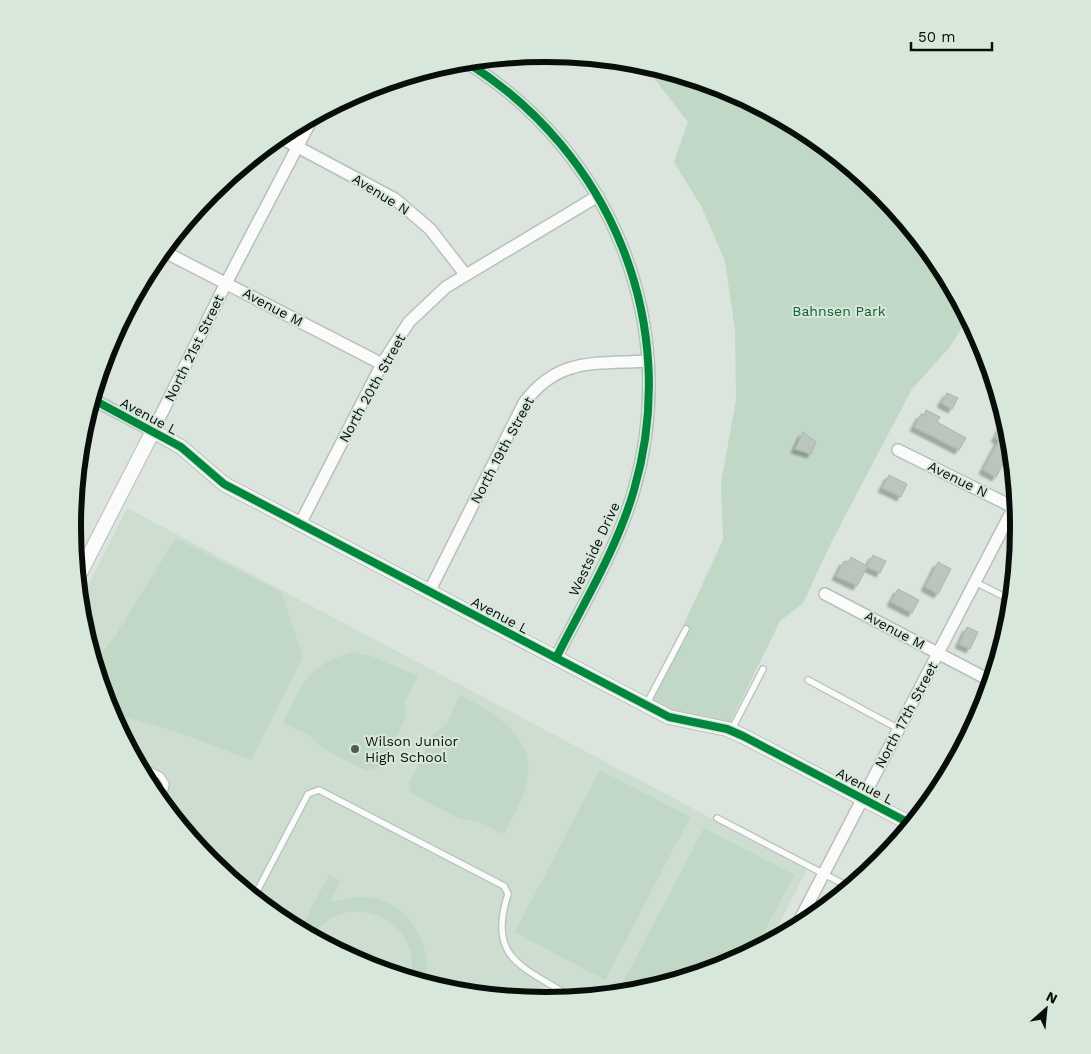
<svg xmlns="http://www.w3.org/2000/svg" width="1091" height="1054" viewBox="0 0 1091 1054" font-family="'Work Sans',sans-serif">
<style>
.built{fill:#cdddd0}
.green{fill:#c0d8c5}
.building{fill:#bcc4be;stroke:#adb5af;filter:url(#shadow)}
.lines{fill:none;stroke-linecap:round;stroke-linejoin:round}
.service-casing{stroke:#b8c0ba;stroke-width:8}
.minor-casing{stroke:#b8c0ba;stroke-width:14}
.tertiary-casing{stroke:#b8c0ba;stroke-width:16}
.service{stroke:#fafbfa;stroke-width:5.5}
.minor{stroke:#fafbfa;stroke-width:11}
.tertiary{stroke:#fafbfa;stroke-width:14}
.cycleway-casing{stroke:#d7e8db;stroke-width:11}
.cycleway{stroke:#00873e;stroke-width:8}
.poi-dot{fill:#525953;stroke:#d7e8db;stroke-width:2}
.labels{text-anchor:middle;stroke-width:4;stroke-linejoin:round;paint-order:stroke}
.street-label{font-size:14px;fill:#080e09;stroke:#d7e8db}
.park-label{font-size:14px;fill:#126132;stroke:#d7e8db}
.poi-label{font-size:14px;fill:#080e09;stroke:#d7e8db;text-anchor:start}
.rim{fill:none;stroke:#080e09;stroke-width:6}
</style>
<defs>
<filter id="shadow"><feDropShadow dx="-4" dy="4" stdDeviation="1" flood-color="#0004"/></filter>
</defs>
<rect width="100%" height="100%" fill="#dbe4dd"/>
<path class="built" d="M127,508L807,869L771,940L726,964L638,991L545,1000L453,991L364,964L282,920L211,861L152,790L108,708L81,619L80,602Z"/>
<g class="green">
<path d="M644,65L727,90L809,134L880,193L939,264L968,319L948,349L912,389L833,539L803,603L780,621L727,729L646,705L723,540L721,483L736,400L735,330L725,261L701,206L674,162L688,122Z"/>
<path d="M176,538L281,592L303,657L251,760L180,733L110,712L108,708L94,662L114,638Z"/>
<path d="M353,652L371,656L418,676L405,701V720L378,768L367,771L324,749L309,735L283,723C303,683 307,665 353,652Z"/>
<path d="M460,695C494,712 536,737 527,781C524,799 512,818 504,834L478,821L460,819L411,793L409,783L433,735L447,723Z"/>
<path d="M600,770L690,817L605,980L515,932Z"/>
<path d="M704,828L794,875L755,949L726,964L638,991L623,993L619,990Z"/>
<path d="M329,875L340,881L331,902C345,899 359,895 373,898C411,906 434,946 424,982L410,978C427,921 343,884 313,937L300,930Z"/>
<path d="M320,931L406,977L364,964L316,938Z"/>
</g>
<g class="building">
<path d="M947,393L958,398L952,409L941,403Z"/>
<path d="M926,410L940,417L937,422L966,438L959,450L914,427L921,414L924,416Z"/>
<path d="M1005,419L1010,442L1003,456L1006,458L996,477L983,470L999,440L995,438Z"/>
<path d="M803,432L816,442L811,454L795,449Z"/>
<path d="M889,475L907,484L901,497L882,488Z"/>
<path d="M873,555L886,561L880,573L867,567L857,586L836,576L844,561L848,563L851,557L867,566Z"/>
<path d="M938,562L951,569L938,594L925,587Z"/>
<path d="M898,589L919,600L912,613L891,602Z"/>
<path d="M967,627L978,632L970,649L959,644Z"/>
</g>
<g class="lines">
<g class="service-casing">
<g id="service">
<path d="M975,582L1011,600"/>
<path d="M808,680L899,729"/>
<path d="M646,705L686,629"/>
<path d="M731,731L763,669"/>
<path d="M138,764L161,776L166,784L162,801"/>
<path d="M717,818L849,887"/>
<path d="M254,897L308,794L319,790L504,886L508,894C486,961 526,967 572,998"/>
</g>
</g>
<g class="minor-casing">
<g id="minor">
<path d="M466,62C611,152 682,324 634,490C617,549 583,604 556,658"/>
<path d="M279,137L395,199L430,229L465,274"/>
<path d="M163,251L382,364"/>
<path d="M92,399L153,431L223,289L313,117"/>
<path d="M898,450L1017,509"/>
<path d="M300,524L382,364L409,322L446,287L598,196"/>
<path d="M429,592L524,403C558,357 596,364 648,361"/>
<path d="M825,594L991,681"/>
<path d="M796,927L1016,503"/>
</g>
</g>
<g class="tertiary-casing">
<path id="tertiary" d="M77,579L153,431L181,447L224,484L669,717L727,729L743,736L911,824"/>
</g>
<use href="#service" class="service"/>
<use href="#minor" class="minor"/>
<use href="#tertiary" class="tertiary"/>
<g class="cycleway-casing">
<g id="cycleway">
<path d="M466,62C611,152 682,324 634,490C617,549 583,604 556,658"/>
<path d="M92,399L181,447L224,484L669,717L727,729L743,736L911,824"/>
</g>
</g>
<use href="#cycleway" class="cycleway"/>
</g>
<circle class="poi-dot" cx="355" cy="749" r="5"/>
<g class="labels">
<g class="street-label">
<text transform="translate(381 194) rotate(32)" y="5">Avenue N</text>
<text transform="translate(273 307) rotate(28)" y="5">Avenue M</text>
<text transform="translate(194 348) rotate(-64)" y="5">North 21st Street</text>
<text transform="translate(372 388) rotate(-61)" y="5">North 20th Street</text>
<text transform="translate(149 416) rotate(28)" y="5">Avenue L</text>
<text transform="translate(502 450) rotate(-62)" y="5">North 19th Street</text>
<text transform="translate(958 479) rotate(26)" y="5">Avenue N</text>
<text transform="translate(594 549) rotate(-65)" y="5">Westside Drive</text>
<text transform="translate(500 615) rotate(28)" y="5">Avenue L</text>
<text transform="translate(895 630) rotate(28)" y="5">Avenue M</text>
<text transform="translate(906 715) rotate(-62)" y="5">North 17th Street</text>
<text transform="translate(865 786) rotate(28)" y="5">Avenue L</text>
</g>
<g class="park-label">
<text x="839" y="316">Bahnsen Park</text>
</g>
<g class="poi-label">
<text x="365" y="746">Wilson Junior<tspan x="365" dy="16">High School</tspan></text>
</g>
</g>
<path d="M0 0H1091V1054H0ZM545 62H546A464 464 0 0 1 1010 526V528A464 464 0 0 1 546 992H545A464 464 0 0 1 81 528V526A464 464 0 0 1 545 62Z" fill="#d7e8db" fill-rule="evenodd"/>
<path class="rim" d="M545 62H546A464 464 0 0 1 1010 526V528A464 464 0 0 1 546 992H545A464 464 0 0 1 81 528V526A464 464 0 0 1 545 62Z"/>
<g transform="translate(1046 1009) rotate(27)" stroke="#d7e8db" stroke-width="4" paint-order="stroke">
<path d="M0-4L9 19L0 12L-9 19Z" fill="#080e09"/>
<text y="-8" font-size="14" font-weight="bold" text-anchor="middle" fill="#080e09">N</text>
</g>
<path d="M911 42v8h81v-8" fill="none" stroke="#080e09" stroke-width="2.5"/>
<text x="918" y="42" font-size="15" fill="#080e09" stroke="#d7e8db" stroke-width="4" paint-order="stroke">50 m</text>
</svg>
